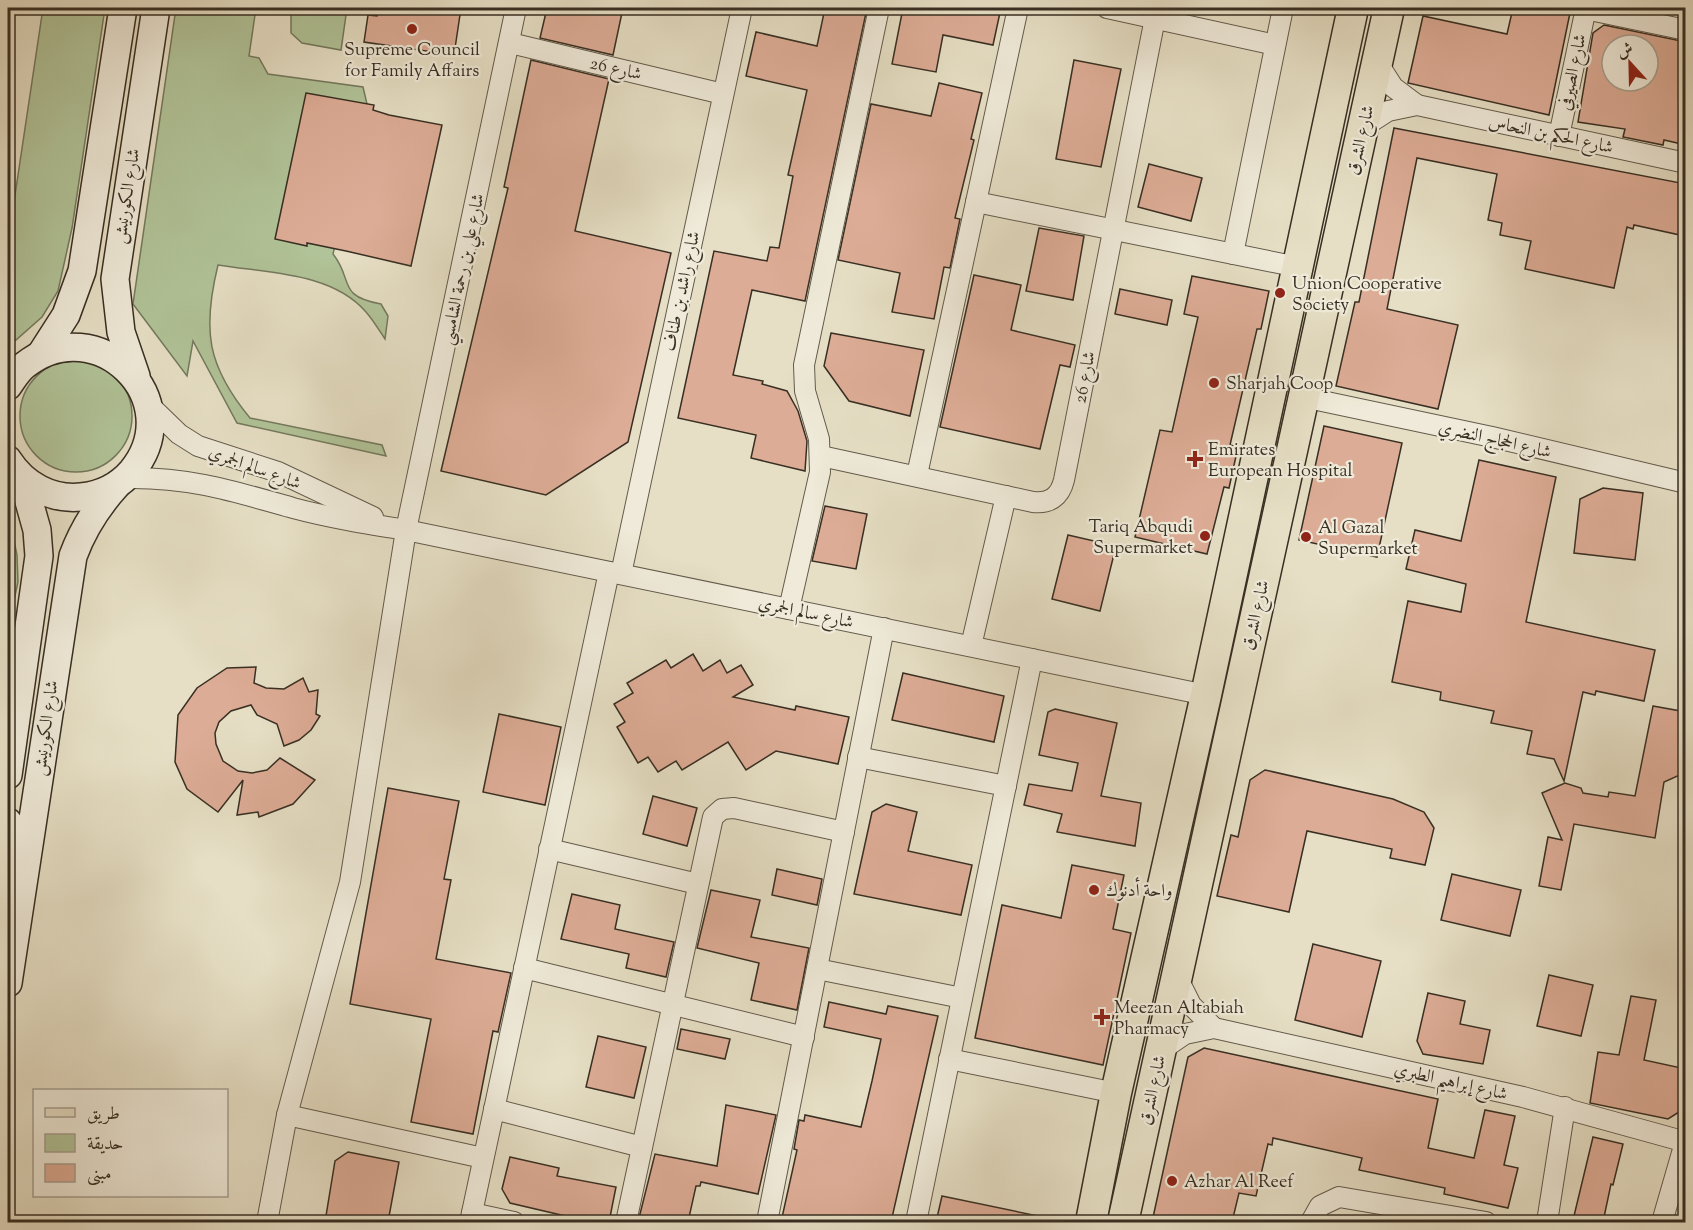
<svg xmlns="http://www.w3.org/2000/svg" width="1693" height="1230" viewBox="0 0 1693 1230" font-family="'Sorts Mill Goudy',Amiri,serif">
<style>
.green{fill:#b1c398;stroke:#74795e;stroke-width:1.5}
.building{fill:#ddac96;stroke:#382f23;stroke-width:1.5;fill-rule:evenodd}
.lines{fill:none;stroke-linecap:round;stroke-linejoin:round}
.minor-casing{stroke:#645b4c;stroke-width:22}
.secondary-casing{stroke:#382f23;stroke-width:30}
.primary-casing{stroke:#382f23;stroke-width:33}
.minor{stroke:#efead9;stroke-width:20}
.secondary{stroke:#efead9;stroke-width:27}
.primary{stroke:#e6dfc5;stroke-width:30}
.poi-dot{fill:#8f2418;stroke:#efead9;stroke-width:2}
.labels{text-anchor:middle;stroke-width:4.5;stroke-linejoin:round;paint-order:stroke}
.poi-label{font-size:18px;fill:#382f23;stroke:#efead9;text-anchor:start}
.street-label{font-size:18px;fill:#382f23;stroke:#efead9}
</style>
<rect width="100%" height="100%" fill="#e6dfc5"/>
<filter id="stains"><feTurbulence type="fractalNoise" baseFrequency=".00333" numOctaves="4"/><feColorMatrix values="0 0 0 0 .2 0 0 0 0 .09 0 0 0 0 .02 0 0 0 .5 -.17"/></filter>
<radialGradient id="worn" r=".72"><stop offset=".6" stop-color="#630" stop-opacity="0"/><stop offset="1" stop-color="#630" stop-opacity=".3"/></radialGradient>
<g class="green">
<path d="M43,8H105L72,228L58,291L42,317L8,347V242Z"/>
<path d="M176,8H256L249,56L259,58L268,74L363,87L367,104L333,254C354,280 336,296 381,304L388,316L385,339C379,330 373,320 366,312C332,272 266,273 218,265C202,330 207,366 250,418L382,445L386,456L237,423L193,341L187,376L133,304Z"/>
<path d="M291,8H347L341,50L302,43L291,33Z"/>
<circle cx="76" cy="416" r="56"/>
<path d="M8,511L17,555L18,582L8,628Z"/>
</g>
<g class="building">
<path d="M378,8H461L454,55L364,42L368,15L377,16Z"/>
<path d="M547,8H623L613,55L540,38Z"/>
<path d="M825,8H867L805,301L752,290L733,375L763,381L762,384L787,391L798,411L807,441L805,471L751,458L756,435L678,418L714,251L767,261L770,247L779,248L793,176L788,175L807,90L746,76L756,32L817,46Z"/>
<path d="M903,8H1001L993,45L943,35L936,72L892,64Z"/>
<path d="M1513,8H1571L1549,115L1408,83L1423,16L1507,34Z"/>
<path d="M1604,25L1686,42V145L1664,140L1663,145L1623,137L1625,129L1578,122L1593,33ZM1612,45H1648V84L1612,81Z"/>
<path d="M531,60L609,79L575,231L671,253L628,442L546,495L441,471L508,188L504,187Z"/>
<path d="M1074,60L1121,69L1101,167L1056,159Z"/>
<path d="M939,83L982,93L971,139L974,140L955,218L960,219L950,268L944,267L934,319L892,312L900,273L838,260L871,104L931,116Z"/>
<path d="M306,93L374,105L373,110L389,115L442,125L411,266L346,251L307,243V246L275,239Z"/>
<path d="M1394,128L1686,184V212L1680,235L1634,225L1633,229L1627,227L1614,288L1525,269L1531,241L1500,235L1502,223L1488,220L1497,174L1417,158L1387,309L1458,325L1438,409L1336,386L1355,302H1359Z"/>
<path d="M1149,164L1202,178L1191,221L1138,207Z"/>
<path d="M1039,228L1084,236L1073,300L1026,291Z"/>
<path d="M974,275L1021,285L1011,330L1075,345L1070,367L1060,365L1040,449L940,427Z"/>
<path d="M1192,276L1269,291L1261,329H1257L1230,445L1238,447L1229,488L1224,487L1207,554L1135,537L1160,430L1172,432L1198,317L1184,314Z"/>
<path d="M1120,289L1172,300L1167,325L1115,314Z"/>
<path d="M831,333L924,350L910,416L849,401L824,366Z"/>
<path d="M1324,426L1402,443L1377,557L1299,540Z"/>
<path d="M1479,460L1556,477L1526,622L1655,650L1644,701L1596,691L1595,695L1583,692L1564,781L1554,759L1527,754L1532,731L1491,723L1494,711L1440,700L1441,692L1392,682L1408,601L1461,612L1466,584L1406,569L1415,530L1461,541Z"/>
<path d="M1603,488L1643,493L1635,560L1574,553L1580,499Z"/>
<path d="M825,506L867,514L856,569L812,561Z"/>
<path d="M1068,535L1116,546L1100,611L1052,599Z"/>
<path d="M693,654L703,671L720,660L727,673L741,665L753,685L733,697L795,710L796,706L849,717L838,764L776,751L746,770L728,742L682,770L676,761L658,772L648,757L638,763L617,727L625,722L614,704L633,693L627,683L666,660L671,668Z"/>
<path d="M256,667L254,683L266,688L284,689L303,678L309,692L318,690L316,714L320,716L311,730L299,740L284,746L277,724L257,715L251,705L231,711L219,722L215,733L216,744L223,761L238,771L252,773L267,770L280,758L315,780L293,804L259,817L258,812L237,815L243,780L218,812L187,789L175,762L178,715L197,688L227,668Z"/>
<path d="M903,673L1004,696L994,742L892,720Z"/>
<path d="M1653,706L1686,712V761L1682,774L1664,782L1655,838L1574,824L1561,890L1539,886L1548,837L1562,840L1542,793L1565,783L1581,788L1583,793L1608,797L1609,792L1635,796Z"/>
<path d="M1055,709L1117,723L1101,796L1141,803L1135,846L1057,832L1062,814L1024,805L1029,784L1072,791L1078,763L1039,755L1048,712Z"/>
<path d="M499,714L561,727L545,805L483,792Z"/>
<path d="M1265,770L1393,799L1424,812L1434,828L1425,865L1390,858L1392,849L1307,831L1289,912L1217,896L1231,835L1238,837L1250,780Z"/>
<path d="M388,788L459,801L444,879L451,880L436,959L511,973L498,1032L493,1031L473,1134L411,1122L431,1019L350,1004Z"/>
<path d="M653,796L697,808L687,846L643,834Z"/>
<path d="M886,804L917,812L908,851L972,865L961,915L854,894L872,812Z"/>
<path d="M1072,865L1124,875L1113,929L1131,933L1103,1065L975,1038L1002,905L1061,918Z"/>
<path d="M777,869L822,879L817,905L772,895Z"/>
<path d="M1452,874L1521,890L1510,936L1441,920Z"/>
<path d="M711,890L760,900L751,937L809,948L797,1010L751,1000L759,963L697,948Z"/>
<path d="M572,894L620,905L615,929L674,942L666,977L626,968L629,954L561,939Z"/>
<path d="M1313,944L1381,961L1362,1037L1295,1020Z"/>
<path d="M1549,975L1593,985L1581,1036L1537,1026Z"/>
<path d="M1428,993L1465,1001L1460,1024L1490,1030L1483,1064L1423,1054L1417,1041Z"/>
<path d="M1631,996L1656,1000L1644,1060L1686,1069L1679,1112L1668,1119L1590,1103L1598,1052L1619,1055Z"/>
<path d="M829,1002L886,1014L888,1006L938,1016L891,1222H781L797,1150L794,1149L799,1120L804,1121L805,1115L861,1127L872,1081L881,1039L824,1027Z"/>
<path d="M681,1029L730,1039L725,1059L677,1049Z"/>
<path d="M598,1036L646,1047L634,1098L586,1087Z"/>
<path d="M1204,1048L1438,1099L1428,1148L1474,1158L1485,1110L1515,1116L1504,1165L1518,1168L1508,1208L1444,1194L1445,1188L1359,1170L1362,1158L1273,1138L1272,1145L1268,1144L1256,1196L1239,1193L1232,1222H1152L1188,1057Z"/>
<path d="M726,1105L776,1115L758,1194L701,1182L700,1186H696L688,1222H638L655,1154L717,1166Z"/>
<path d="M1593,1137L1623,1144L1613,1185L1611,1184L1603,1222L1573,1220Z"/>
<path d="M348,1152L399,1162L388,1222H325L335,1161Z"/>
<path d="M510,1157L559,1168L557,1176L616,1187L610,1217L602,1222H591L510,1203L502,1189Z"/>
<path d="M942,1196L1038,1216L1037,1222H936Z"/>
</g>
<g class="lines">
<g class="minor-casing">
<g id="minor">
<path d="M1107,8L1275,45"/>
<path d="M1585,9L1686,30"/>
<path d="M510,43L723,94"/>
<path d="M1377,62L1393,87L1417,105"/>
<path d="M1363,127L1388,111L1417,105L1686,163"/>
<path d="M1559,136L1586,8"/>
<path d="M976,202L1298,267"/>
<path d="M1233,254L1283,8"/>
<path d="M1303,397L1492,437L1686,483"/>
<path d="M148,404L179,434L198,446L278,472L373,517"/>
<path d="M821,456L1033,502C1049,504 1060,497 1064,480L1157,8"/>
<path d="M917,475L1018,8"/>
<path d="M126,478C190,477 233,491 293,508C330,518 368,524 406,530L1206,695"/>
<path d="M621,574L742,8"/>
<path d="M789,609L820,472L819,439L805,391L804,365L879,8"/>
<path d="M971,646L1006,496"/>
<path d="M858,757L1006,786"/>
<path d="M549,849L698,884"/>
<path d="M524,968L804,1037"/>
<path d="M817,969L962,998"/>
<path d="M1176,975L1191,1005L1214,1028"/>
<path d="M1160,1051L1185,1034L1214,1028L1523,1097L1686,1142"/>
<path d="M949,1059L1116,1093"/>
<path d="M494,1109L642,1147"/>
<path d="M287,1115L483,1158"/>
<path d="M472,1213L514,1222"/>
<path d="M267,1222L287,1115L350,882L406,530L516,8"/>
<path d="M470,1222L609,572"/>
<path d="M626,1222L713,817L722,809L734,808L844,832"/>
<path d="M767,1222L884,628"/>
<path d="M916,1222L1032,659"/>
<path d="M1311,1222L1320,1206L1339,1197L1486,1222"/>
<path d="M1547,1222L1565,1107"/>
<path d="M1662,1222L1686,1139"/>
</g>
</g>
<g class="secondary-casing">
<g id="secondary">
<path d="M41,354L66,315L82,271L123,8"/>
<path d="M136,376L121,332L115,279L156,8"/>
<path d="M8,386C13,379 18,370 25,365C97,308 190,400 132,471C119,486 101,495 81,497C51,500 24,485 8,460"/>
<path d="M8,775L39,556L37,530L23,480"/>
<path d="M8,822L17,833L14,861"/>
<path d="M8,983L73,556C83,529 96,508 116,486"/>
</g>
</g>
<g class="primary-casing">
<g id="primary">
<path d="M1091,1222L1116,1093L1206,695L1353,8"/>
<path d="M1123,1222L1389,8"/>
</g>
</g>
<use href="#minor" class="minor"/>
<use href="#secondary" class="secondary"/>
<use href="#primary" class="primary"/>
</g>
<g class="poi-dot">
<circle cx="412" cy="29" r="6"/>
<circle cx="1280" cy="293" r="6"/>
<circle cx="1214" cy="383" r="6"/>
<path d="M1192 450h6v6h6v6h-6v6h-6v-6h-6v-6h6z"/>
<circle cx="1205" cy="536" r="6"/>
<circle cx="1306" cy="537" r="6"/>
<circle cx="1094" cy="890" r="6"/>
<path d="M1099 1008h6v6h6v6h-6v6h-6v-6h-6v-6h6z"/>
<circle cx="1172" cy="1181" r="6"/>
</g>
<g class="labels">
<g class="poi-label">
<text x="412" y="55" text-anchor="middle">Supreme Council<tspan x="412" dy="21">for Family Affairs</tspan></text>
<text x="1292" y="289">Union Cooperative<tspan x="1292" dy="21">Society</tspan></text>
<text x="1226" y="389">Sharjah Coop</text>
<text x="1208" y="455">Emirates<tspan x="1208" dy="21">European Hospital</tspan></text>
<text x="1193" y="532" text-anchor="end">Tariq Abqudi<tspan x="1193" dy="21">Supermarket</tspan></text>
<text x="1318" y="533">Al Gazal<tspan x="1318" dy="21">Supermarket</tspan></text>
<text x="1106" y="896">واحة أدنوك</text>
<text x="1114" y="1013">Meezan Altabiah<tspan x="1114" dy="21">Pharmacy</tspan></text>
<text x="1184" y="1187">Azhar Al Reef</text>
</g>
<g class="street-label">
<text transform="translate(616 68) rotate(13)" y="6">شارع 26</text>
<text transform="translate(1572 72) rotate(-78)" y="6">شارع الصيرفي</text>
<text transform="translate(1551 134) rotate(12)" y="6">شارع الحكم بن النحاس</text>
<text transform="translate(1360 140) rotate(-77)" y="6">شارع الشرق</text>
<text transform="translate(126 196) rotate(-81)" y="6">شارع الكورنيش</text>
<text transform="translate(462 269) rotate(-78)" y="6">شارع علي بن رحمة الشامسي</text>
<text transform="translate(681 291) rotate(-78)" y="6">شارع راشد بن طناف</text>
<text transform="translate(1084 377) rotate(-79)" y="6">شارع 26</text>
<text transform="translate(1495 439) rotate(13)" y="6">شارع الحجاج النضري</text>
<text transform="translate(255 467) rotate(20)" y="6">شارع سالم الجمري</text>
<text transform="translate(806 612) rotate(12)" y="6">شارع سالم الجمري</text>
<text transform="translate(1255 615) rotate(-77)" y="6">شارع الشرق</text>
<text transform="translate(45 728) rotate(-82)" y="6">شارع الكورنيش</text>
<text transform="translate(1451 1081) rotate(13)" y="6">شارع إبراهيم الطبري</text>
<text transform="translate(1152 1090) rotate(-78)" y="6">شارع الشرق</text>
</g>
</g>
<rect width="1693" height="1230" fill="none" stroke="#e6dfc5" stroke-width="30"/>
<rect x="9" y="9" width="1675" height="1212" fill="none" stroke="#382f23" stroke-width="3"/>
<rect x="15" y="15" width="1663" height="1200" fill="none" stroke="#382f23" stroke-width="1.5"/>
<rect x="33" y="1089" width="195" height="108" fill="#efead9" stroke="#a69f90" stroke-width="1.5"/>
<rect x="45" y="1108" width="30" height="9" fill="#e6dfc5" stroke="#a69f90" stroke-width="1.5"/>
<text x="87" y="1119" font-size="18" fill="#382f23">طريق</text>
<rect x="45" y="1134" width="30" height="18" fill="#b1c398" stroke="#a69f90" stroke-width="1.5"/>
<text x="87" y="1149" font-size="18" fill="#382f23">حديقة</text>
<rect x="45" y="1164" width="30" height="18" fill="#ddac96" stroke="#a69f90" stroke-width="1.5"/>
<text x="87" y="1179" font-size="18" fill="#382f23">مبنى</text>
<g transform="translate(1630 63) rotate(338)"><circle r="28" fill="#efead9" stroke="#a69f90" stroke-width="1.5"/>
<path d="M0-4.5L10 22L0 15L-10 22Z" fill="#8f2418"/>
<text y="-9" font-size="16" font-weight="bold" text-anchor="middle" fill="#382f23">ش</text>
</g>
<rect width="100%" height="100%" filter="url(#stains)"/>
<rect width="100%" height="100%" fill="url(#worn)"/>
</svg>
